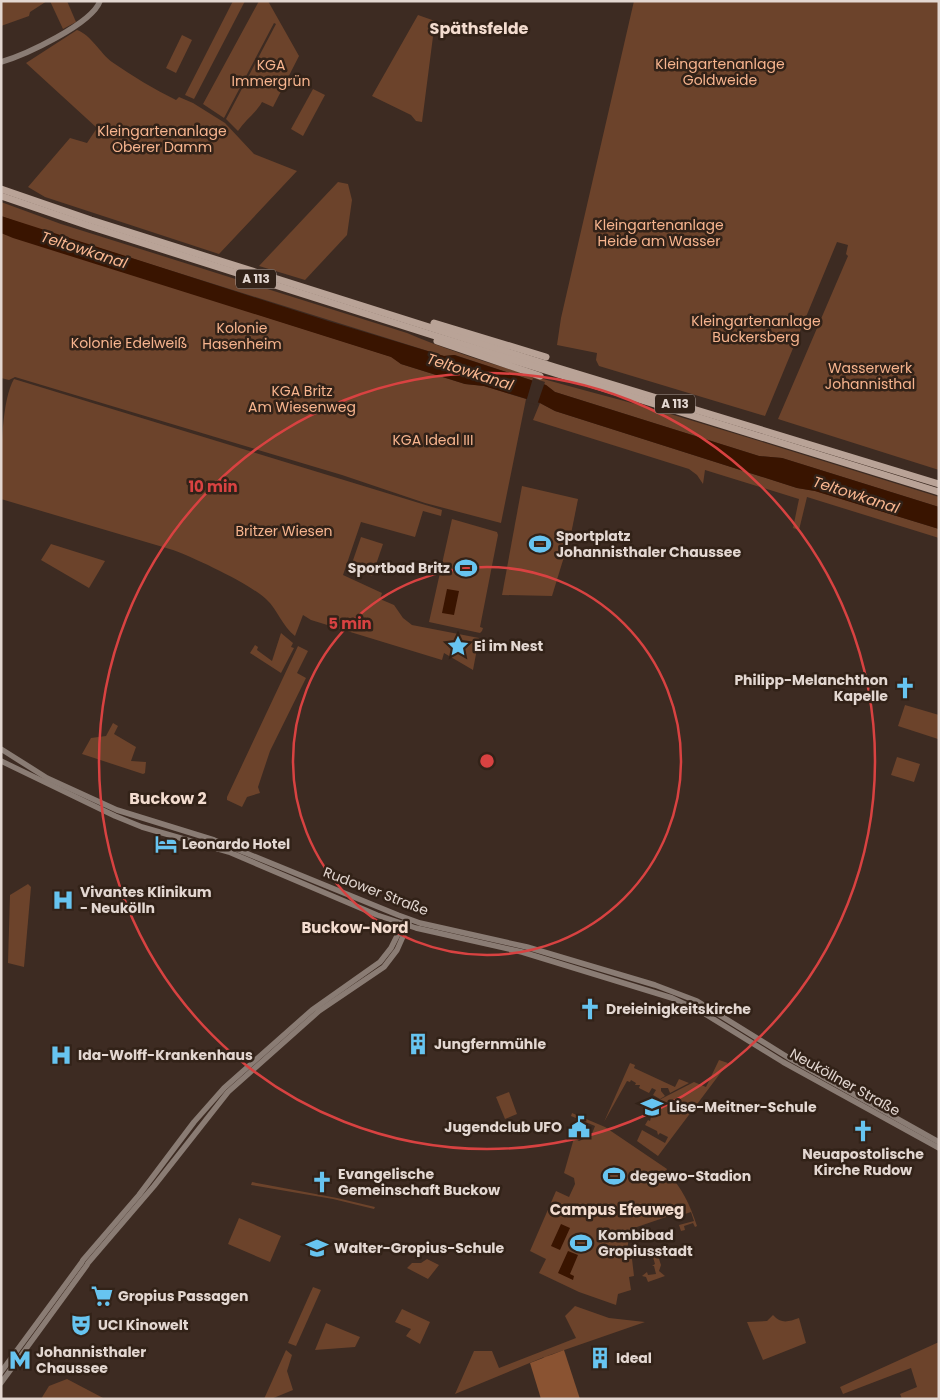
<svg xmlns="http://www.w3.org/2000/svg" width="940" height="1400" viewBox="0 0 940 1400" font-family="Poppins,sans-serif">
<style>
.green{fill:#6c432b}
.forest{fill:#8a5332}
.water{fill:#391400}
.pier{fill:#3d2b22}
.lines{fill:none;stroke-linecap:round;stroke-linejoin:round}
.secondary{stroke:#8a7c74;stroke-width:5.5}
.motorway{stroke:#b9a397;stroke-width:7}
.ring{fill:none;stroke:#d84241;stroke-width:2.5}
.labels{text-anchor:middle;stroke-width:5;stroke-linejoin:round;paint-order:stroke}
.shield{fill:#322218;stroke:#aea19a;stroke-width:1}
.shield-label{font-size:12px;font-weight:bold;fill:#e3d7d1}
.park-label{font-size:14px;fill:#f7b48e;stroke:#322218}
.poi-label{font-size:14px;font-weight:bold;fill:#e3d7d1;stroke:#322218;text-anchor:start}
.street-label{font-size:14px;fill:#e3d7d1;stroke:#322218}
.water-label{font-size:15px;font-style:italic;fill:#fbb891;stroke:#322218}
.neighbourhood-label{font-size:15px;font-weight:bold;fill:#f3dccf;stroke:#322218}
.quarter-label{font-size:16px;font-weight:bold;fill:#f3dccf;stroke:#322218}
.centre{fill:#d84241;stroke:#322218;stroke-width:2.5}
.ring-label{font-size:15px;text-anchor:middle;font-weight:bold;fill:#d84241;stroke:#322218;stroke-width:5;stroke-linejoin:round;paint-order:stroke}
</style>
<rect width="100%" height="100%" fill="#3d2b22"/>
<g class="green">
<path d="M1,1H47L30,12L29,16L1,26Z"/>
<path d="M50,1H67L76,22L63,29Z"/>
<path d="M233,1H245L194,99L185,95Z"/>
<path d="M259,1H268L299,56L273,107L262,102C256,113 245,120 238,131L226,119L276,24L274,23L224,118L203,104Z"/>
<path d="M634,1H939V470L778,419L848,256L846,254L848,245L837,242L765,416L599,366L596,360L597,353L557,345L561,318Z"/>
<path d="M418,15L435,21L422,122L416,121L411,115L372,96Z"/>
<path d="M77,30C91,35 100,53 112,62C132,76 154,89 176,100L179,97L193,103L225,123L254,154L297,171L219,254L45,197L28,187L70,138L87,143L97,128L26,63Z"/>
<path d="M182,35L192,40L176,73L166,68Z"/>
<path d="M313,89L325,95L303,136L291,129Z"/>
<path d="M338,182L348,184L352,200L347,235L305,280L259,266Z"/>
<path d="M1,202L61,224L407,333C487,367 573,386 657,410C751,438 845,468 939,497V507L782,458L759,456L555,392L546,385L455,355L444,356L35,228L1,216Z"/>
<path d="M1,233L392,357L401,364L465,384L484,386L526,399L501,523L425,503L342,475L15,377L9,380L1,378Z"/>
<path d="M14,379L442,510L441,516L423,511L415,537L361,522L343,575L382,593L380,599L394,605L403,618L412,625L479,638L473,670L444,653L442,660L311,620L303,615L295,636C282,626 278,610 266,599C248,583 197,559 173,550L1,499C1,468 0,403 14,379Z"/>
<path d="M540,403L555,411L797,488L815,491L939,529V538L807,497L799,530L793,528L799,499L705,470L703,484L697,475L689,469L533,420Z"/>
<path d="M522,486L578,499L571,534L552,596L502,595Z"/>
<path d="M452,519L497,532L498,535L480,627L483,628L482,631L480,633L429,622Z"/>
<path d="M361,537L383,544L372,576L350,569Z"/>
<path d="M51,544L105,561L89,588L41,560Z"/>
<path d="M281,633L293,643L291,647L294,648L281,673L250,653L255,645L258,647L257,650L272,661Z"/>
<path d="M298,646L308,651L297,673L306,678L270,751L258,787L260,793L247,797L242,807L227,800V797Z"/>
<path d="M905,705L939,715L938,739L898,726Z"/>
<path d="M113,723L118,726L114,734L136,747L131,761L146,762L145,773L143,774L82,754L91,738L106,736Z"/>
<path d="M897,757L920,764L914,782L891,775Z"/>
<path d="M28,884L31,887L24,967L8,963L10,895Z"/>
<path d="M719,1060L728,1063L658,1156L637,1141L642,1130L665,1143L668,1137L660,1133L658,1135L657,1131L645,1125L648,1120L650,1121L652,1113L656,1115L658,1113L654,1110L659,1100L694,1082L706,1087Z"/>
<path d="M630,1063L635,1065L634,1068L675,1087L679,1079L689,1083L670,1093L668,1088H661V1091L665,1096L660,1099L653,1095L656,1090L652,1088L649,1093L639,1088L640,1085H635L636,1083L631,1080L630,1082L627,1081L604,1122Z"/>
<path d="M509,1092L517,1114L505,1119L496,1097Z"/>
<path d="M572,1113L605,1127L667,1169L666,1171C682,1187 690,1205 697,1226L695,1227L693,1223L684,1226L685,1230L681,1231L679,1225L694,1221L691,1212L676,1217L675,1214L631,1229L625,1259H632L634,1276L629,1277L631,1290L618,1294L616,1305L579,1292L539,1273L546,1259L530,1251L556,1191L569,1197L575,1184L574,1178L564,1173L574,1138L579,1141L591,1136L595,1126L571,1116Z"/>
<path d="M252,1182L337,1198L375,1207L374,1209L333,1199L251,1185Z"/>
<path d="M239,1218L281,1236L270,1262L228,1244Z"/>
<path d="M655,1247L661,1265L659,1271L665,1276L648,1282L646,1277L642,1276L647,1272L648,1275L656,1274L654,1266H652L655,1264L653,1257L647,1255Z"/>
<path d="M427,1259L439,1265L428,1279L407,1268L412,1263H421Z"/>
<path d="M313,1287L321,1290L296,1346L288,1343Z"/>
<path d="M575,1306L609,1318L645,1322L547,1356L552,1355C557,1360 557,1370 555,1376L549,1378L540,1362L544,1357L455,1394L474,1351H492L499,1368L576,1338L565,1316Z"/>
<path d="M402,1309L430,1322L420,1344L406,1336L411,1329L395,1322Z"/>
<path d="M773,1315C781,1324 788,1322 799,1318L806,1343L763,1360L747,1322L767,1321Z"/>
<path d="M326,1323L360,1337L355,1347L315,1350Z"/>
<path d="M939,1342V1399H902L900,1394L917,1387L911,1368L843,1394L840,1387Z"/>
<path d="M286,1350L292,1355L287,1371L293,1390L271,1399H264Z"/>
<path d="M67,1379L105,1399H41L49,1386Z"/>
</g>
<path class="forest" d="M564,1350L580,1399H541L530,1363Z"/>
<g class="water">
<path d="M1,216L328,321L444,356L454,355L546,385L555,392L759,456L782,458L939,507V529L815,491L797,488L555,411L540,403L484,386L465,384L401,364L391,357L13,238L1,233Z"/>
<path d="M447,589L459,591L454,615L442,613Z"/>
<path d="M561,1224L570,1228L560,1250L551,1246Z"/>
<path d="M568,1251L578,1255L570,1274L574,1276L573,1280L558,1273Z"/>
</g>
<path class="pier" d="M533,378L545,382L537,405L526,402Z"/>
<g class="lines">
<g class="secondary">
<path d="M1,62C25,55 92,24 100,1"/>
<path d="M1,749L47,778L117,810L214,840L398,915L420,923L527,947L655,985L697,1001L789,1058L939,1142"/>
<path d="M1,761L115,816L142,827L229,852L377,915L416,928L522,952L672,998L702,1012L783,1062L939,1148"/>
<path d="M83,1260L139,1195L194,1122L224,1088L312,1010L380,962L391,948L404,922"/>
<path d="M88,1263L154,1186L228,1092L319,1011L384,967L397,950L409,923"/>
<path d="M1,1372L82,1262"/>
<path d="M1,1383L87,1265"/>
</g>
<g class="motorway">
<path d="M1,189L91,220L555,367L939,484"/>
<path d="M1,196L89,226L432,335L939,492"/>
<path d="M434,323L546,357"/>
<path d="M437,341L540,376"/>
</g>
</g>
<g class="ring">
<circle cx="487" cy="761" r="194"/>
<circle cx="487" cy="761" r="388"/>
</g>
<defs>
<g id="stadium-bare" transform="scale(1.725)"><path d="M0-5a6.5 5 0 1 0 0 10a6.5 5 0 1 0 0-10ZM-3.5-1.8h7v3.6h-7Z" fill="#67c4f0" stroke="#322218" stroke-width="2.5" paint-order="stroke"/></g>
<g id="sight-bare" transform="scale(1.725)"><path d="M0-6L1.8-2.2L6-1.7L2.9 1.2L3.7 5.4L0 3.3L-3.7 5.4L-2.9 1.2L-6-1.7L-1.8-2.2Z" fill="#67c4f0" stroke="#322218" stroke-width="2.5" paint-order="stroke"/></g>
<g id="church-bare" transform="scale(1.725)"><path d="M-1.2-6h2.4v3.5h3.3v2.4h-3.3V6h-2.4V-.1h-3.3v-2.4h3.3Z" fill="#67c4f0" stroke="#322218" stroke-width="2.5" paint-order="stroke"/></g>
<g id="hotel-bare" transform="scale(1.725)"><path d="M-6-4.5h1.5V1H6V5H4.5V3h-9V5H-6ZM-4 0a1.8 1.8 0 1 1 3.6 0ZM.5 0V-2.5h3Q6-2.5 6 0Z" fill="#67c4f0" stroke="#322218" stroke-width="2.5" paint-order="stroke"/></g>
<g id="hospital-bare" transform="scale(1.725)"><path d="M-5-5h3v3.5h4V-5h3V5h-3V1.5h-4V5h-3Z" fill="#67c4f0" stroke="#322218" stroke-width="2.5" paint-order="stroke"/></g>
<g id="building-bare" transform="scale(1.725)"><path d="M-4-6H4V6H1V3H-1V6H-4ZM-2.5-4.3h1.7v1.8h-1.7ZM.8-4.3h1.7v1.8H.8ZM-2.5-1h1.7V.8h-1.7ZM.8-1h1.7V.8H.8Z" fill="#67c4f0" stroke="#322218" stroke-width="2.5" paint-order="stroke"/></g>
<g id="school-bare" transform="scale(1.725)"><path d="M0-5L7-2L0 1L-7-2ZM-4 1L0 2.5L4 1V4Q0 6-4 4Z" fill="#67c4f0" stroke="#322218" stroke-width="2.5" paint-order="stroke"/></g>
<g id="civic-bare" transform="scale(1.725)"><path d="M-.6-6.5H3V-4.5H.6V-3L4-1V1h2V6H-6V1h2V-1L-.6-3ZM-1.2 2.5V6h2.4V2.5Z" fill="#67c4f0" stroke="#322218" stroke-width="2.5" paint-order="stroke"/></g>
<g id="supermarket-bare" transform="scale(1.725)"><path d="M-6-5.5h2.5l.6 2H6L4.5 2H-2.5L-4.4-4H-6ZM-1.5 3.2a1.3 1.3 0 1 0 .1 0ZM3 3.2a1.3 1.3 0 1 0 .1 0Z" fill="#67c4f0" stroke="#322218" stroke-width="2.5" paint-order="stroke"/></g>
<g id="theatre-bare" transform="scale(1.725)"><path d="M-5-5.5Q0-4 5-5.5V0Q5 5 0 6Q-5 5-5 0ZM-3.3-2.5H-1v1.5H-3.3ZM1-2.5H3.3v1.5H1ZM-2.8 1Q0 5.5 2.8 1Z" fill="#67c4f0" stroke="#322218" stroke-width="2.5" paint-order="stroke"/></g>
<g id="metro-bare" transform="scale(1.725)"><path d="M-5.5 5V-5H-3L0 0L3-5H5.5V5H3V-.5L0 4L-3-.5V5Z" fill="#67c4f0" stroke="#322218" stroke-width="2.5" paint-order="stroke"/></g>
</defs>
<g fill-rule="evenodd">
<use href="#stadium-bare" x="540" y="544"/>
<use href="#stadium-bare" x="466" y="568"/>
<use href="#sight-bare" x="458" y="646"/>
<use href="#church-bare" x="905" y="688"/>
<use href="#hotel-bare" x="166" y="844"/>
<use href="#hospital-bare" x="63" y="900"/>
<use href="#church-bare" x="590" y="1009"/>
<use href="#building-bare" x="418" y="1044"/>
<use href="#hospital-bare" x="61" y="1055"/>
<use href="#school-bare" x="652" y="1107"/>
<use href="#civic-bare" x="579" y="1127"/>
<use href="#church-bare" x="863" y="1131"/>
<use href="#stadium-bare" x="614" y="1176"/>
<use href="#church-bare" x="322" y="1182"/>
<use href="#stadium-bare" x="581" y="1243"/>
<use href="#school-bare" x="317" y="1248"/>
<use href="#supermarket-bare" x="102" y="1296"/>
<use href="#theatre-bare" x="81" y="1325"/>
<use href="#building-bare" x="600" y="1358"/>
<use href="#metro-bare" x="20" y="1360"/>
</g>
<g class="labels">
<g class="shield">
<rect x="236" y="269.5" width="40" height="19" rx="4"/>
<rect x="655" y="394.5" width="40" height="19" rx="4"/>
</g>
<g class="shield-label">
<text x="256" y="283">A 113</text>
<text x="675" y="408">A 113</text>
</g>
<g class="park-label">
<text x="720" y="69">Kleingartenanlage<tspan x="720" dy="16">Goldweide</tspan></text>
<text x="271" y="70">KGA<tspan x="271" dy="16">Immergrün</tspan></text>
<text x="162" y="136">Kleingartenanlage<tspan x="162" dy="16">Oberer Damm</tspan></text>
<text x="659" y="230">Kleingartenanlage<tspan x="659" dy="16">Heide am Wasser</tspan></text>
<text x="756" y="326">Kleingartenanlage<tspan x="756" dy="16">Buckersberg</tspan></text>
<text x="242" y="333">Kolonie<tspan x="242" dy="16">Hasenheim</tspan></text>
<text x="129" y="348">Kolonie Edelweiß</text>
<text x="870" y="373">Wasserwerk<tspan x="870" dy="16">Johannisthal</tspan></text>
<text x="302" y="396">KGA Britz<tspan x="302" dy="16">Am Wiesenweg</tspan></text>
<text x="433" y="445">KGA Ideal III</text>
<text x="284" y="536">Britzer Wiesen</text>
</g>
<g class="poi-label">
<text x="556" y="541">Sportplatz<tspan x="556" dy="16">Johannisthaler Chaussee</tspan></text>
<text x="450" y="573" text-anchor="end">Sportbad Britz</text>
<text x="474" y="651">Ei im Nest</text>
<text x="888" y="685" text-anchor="end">Philipp-Melanchthon<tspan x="888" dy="16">Kapelle</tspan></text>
<text x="182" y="849">Leonardo Hotel</text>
<text x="80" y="897">Vivantes Klinikum<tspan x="80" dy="16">- Neukölln</tspan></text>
<text x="606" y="1014">Dreieinigkeitskirche</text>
<text x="434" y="1049">Jungfernmühle</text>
<text x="78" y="1060">Ida-Wolff-Krankenhaus</text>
<text x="669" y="1112">Lise-Meitner-Schule</text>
<text x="562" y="1132" text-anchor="end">Jugendclub UFO</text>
<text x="863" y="1159" text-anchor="middle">Neuapostolische<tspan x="863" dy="16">Kirche Rudow</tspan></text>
<text x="338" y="1179">Evangelische<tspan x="338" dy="16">Gemeinschaft Buckow</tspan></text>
<text x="630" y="1181">degewo-Stadion</text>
<text x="598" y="1240">Kombibad<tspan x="598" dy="16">Gropiusstadt</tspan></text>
<text x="334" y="1253">Walter-Gropius-Schule</text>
<text x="118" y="1301">Gropius Passagen</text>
<text x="98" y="1330">UCI Kinowelt</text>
<text x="36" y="1357">Johannisthaler<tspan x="36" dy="16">Chaussee</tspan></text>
<text x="616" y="1363">Ideal</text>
</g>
<g class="street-label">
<text transform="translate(376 891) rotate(21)" y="5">Rudower Straße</text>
<text transform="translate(845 1082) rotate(29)" y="5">Neuköllner Straße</text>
</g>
<g class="water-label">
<text transform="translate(84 250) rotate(18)" y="5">Teltowkanal</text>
<text transform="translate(470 372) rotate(18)" y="5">Teltowkanal</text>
<text transform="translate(856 495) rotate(18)" y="5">Teltowkanal</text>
</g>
<g class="neighbourhood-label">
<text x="355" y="933">Buckow-Nord</text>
<text x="617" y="1215">Campus Efeuweg</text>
</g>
<g class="quarter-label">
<text x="479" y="34">Späthsfelde</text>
<text x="168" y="804">Buckow 2</text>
</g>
</g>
<circle cx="487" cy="761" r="8" class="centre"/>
<g class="ring-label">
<text x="213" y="492">10 min</text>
<text x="350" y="629">5 min</text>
</g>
<rect width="940" height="1400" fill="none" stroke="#e3d7d1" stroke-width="5"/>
</svg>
